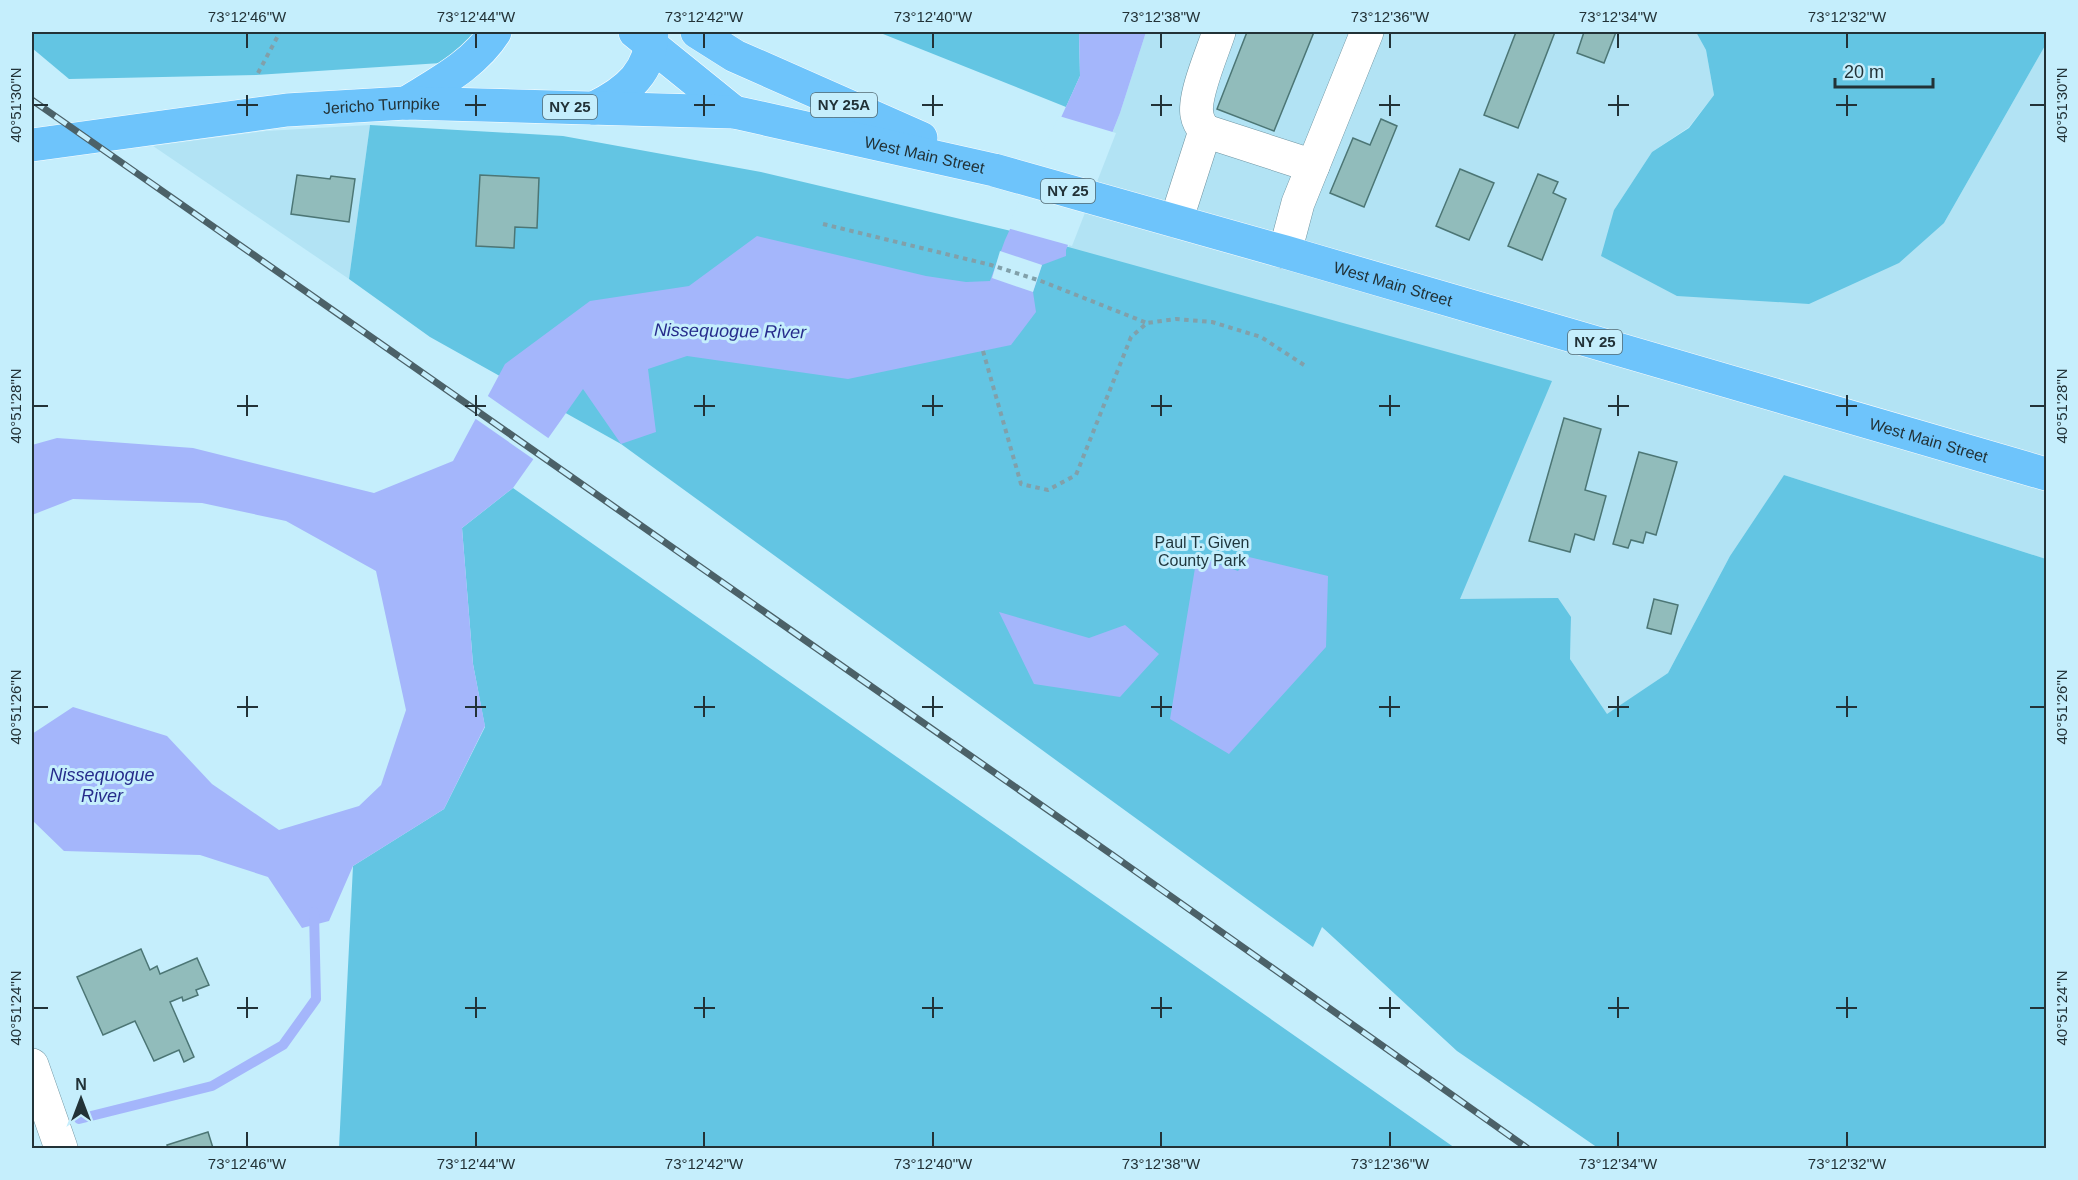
<svg xmlns="http://www.w3.org/2000/svg" width="2078" height="1180" viewBox="0 0 2078 1180" font-family="Arial,sans-serif">
<style>
.built{fill:#b2e3f4}
.green{fill:#63c5e3}
.water{fill:#a4b6fb}
.pier{fill:#c5eefc}
.lines{fill:none;stroke-linecap:round;stroke-linejoin:round}
.stream{stroke:#a4b6fb;stroke-width:10}
.building{fill:#91bcbb;stroke:#4c7675;stroke-width:1.5}
.minor-casing{stroke:#6d93a0;stroke-width:34}
.major-casing{stroke:#fff;stroke-width:34}
.path{stroke:#81a0aa;stroke-width:4;stroke-dasharray:4.5 4.5;stroke-linecap:butt}
.minor{stroke:#fff;stroke-width:33}
.major{stroke:#6ec4fb;stroke-width:33}
.rail-casing{stroke:#4b6168;stroke-width:7}
.rail{stroke:#c5eefc;stroke-width:4.5;stroke-dasharray:14;stroke-linecap:butt}
.ticks{fill:none;stroke:#223237;stroke-width:2}
.labels{text-anchor:middle;stroke-width:6;stroke-linejoin:round;paint-order:stroke}
.shield{fill:#c5eefc;stroke:#536a72;stroke-width:1.5}
.shield-label{font-size:15px;font-weight:bold;fill:#223237}
.street-label{font-size:16px;fill:#223237;stroke:#c5eefc}
.park-label{font-size:16px;fill:#1e353c;stroke:#c5eefc}
.water-label{font-size:18px;font-style:italic;fill:#262b8b;stroke:#c5eefc}
.neatline{fill:none;stroke:#223237;stroke-width:2}
.ticks-label{font-size:15px;text-anchor:middle;fill:#223237}
</style>
<rect width="100%" height="100%" fill="#c5eefc"/>
<g class="built">
<path d="M1146,32H1696L1706,50L1714,95L1689,127L1652,152L1614,210L1944,223L2046,44V559L1784,475L1730,556L1668,673L1607,715L1570,659L1571,617L1460,600L1068,248L1120,113Z"/>
<path d="M370,125L349,279L153,146L266,131Z"/>
</g>
<g class="green">
<path d="M32,32H484L441,63L256,75L69,79L32,48Z"/>
<path d="M878,32H1079L1080,76L1066,107Z"/>
<path d="M1696,32H2046V44L1944,223L1899,263L1809,304L1677,296L1601,256L1614,210L1652,152L1689,128L1714,95L1706,50Z"/>
<path d="M370,125L563,136L761,172L1007,230L1552,381L1460,599L1558,598L1571,617L1570,659L1607,714L1668,673L1730,556L1784,475L2046,559V1148H1598L1457,1051L1322,927L1313,947L621,444L430,337L349,279Z"/>
<path d="M513,488L1455,1148H339L353,866L444,809L485,727L473,664L462,528Z"/>
</g>
<g class="water">
<path d="M1079,32H1146L1120,113L1066,250V256L1042,265L1033,292L1036,312L1011,345L848,379L687,356L648,369L656,432L621,444L583,389L513,488L462,528L473,664L485,726L444,809L353,866L329,921L302,928L268,877L200,855L64,851L32,820V734L73,707L167,736L212,784L279,830L359,806L381,785L406,710L376,571L286,521L202,503L73,499L32,515V445L57,438L193,448L374,493L453,461L505,364L590,301L689,286L757,236L926,276L966,282L990,281L1005,240L1080,76Z"/>
<path d="M1197,556L1238,571L1249,557L1328,576L1326,647L1229,754L1170,719Z"/>
<path d="M999,612L1089,638L1125,625L1159,654L1120,697L1034,684Z"/>
</g>
<g class="pier">
<path d="M1059,116L1116,133L1072,246L1007,228Z"/>
<path d="M1000,251L1042,265L1033,292L992,278Z"/>
<path d="M485,394L551,440L536,461L473,417Z"/>
</g>
<g class="lines">
<path class="stream" d="M79,1119L212,1086L283,1045L316,999L314,912"/>
</g>
<g class="building">
<path d="M1247,32H1314L1274,131L1217,109Z"/>
<path d="M1516,32H1555L1518,128L1484,115Z"/>
<path d="M1584,32H1616L1604,63L1577,53Z"/>
<path d="M1381,119L1397,126L1364,207L1330,193L1353,138L1370,145Z"/>
<path d="M1460,169L1494,183L1469,240L1436,226Z"/>
<path d="M1538,174L1558,182L1553,193L1566,199L1542,260L1508,246Z"/>
<path d="M297,175L330,179L331,176L355,179L349,222L291,214Z"/>
<path d="M480,175L539,178L537,228L515,227L514,248L476,246Z"/>
<path d="M1564,418L1601,429L1585,490L1606,496L1594,540L1575,534L1570,552L1529,541Z"/>
<path d="M1639,452L1677,462L1656,535L1646,532L1643,543L1631,540L1628,548L1613,544Z"/>
<path d="M1654,599L1678,605L1671,634L1647,628Z"/>
<path d="M141,949L150,970L157,966L160,974L197,958L209,985L196,990L198,995L183,1001L182,997L170,1002L194,1057L184,1062L179,1050L154,1061L135,1021L103,1035L77,977Z"/>
<path d="M208,1132L213,1148H168L167,1145Z"/>
</g>
<g class="lines">
<g class="minor-casing">
<g id="minor">
<path d="M1205,131L1313,166"/>
<path d="M1176,221L1205,131C1201,126 1198,121 1197,115C1193,96 1213,51 1219,32"/>
<path d="M1285,252L1298,203L1367,32"/>
<path d="M32,1065L61,1148"/>
</g>
</g>
<g class="major-casing">
<g id="major">
<path d="M635,32L734,112"/>
<path d="M697,32L735,56L921,138"/>
<path d="M406,103C438,83 474,65 495,32"/>
<path d="M594,108C628,91 651,72 652,32"/>
<path id="s1" d="M32,145L287,110L406,103L734,112L994,170L1285,252L2046,474"/>
</g>
</g>
<g class="path">
<path d="M258,73L280,32"/>
<path d="M823,224L991,265L1041,281L1147,323"/>
<path d="M983,351L1021,484L1048,490L1076,475L1131,337L1147,323L1176,319L1212,322L1261,337L1304,365"/>
</g>
<use href="#minor" class="minor"/>
<use href="#major" class="major"/>
<g class="rail-casing">
<path id="rail" d="M32,100L1121,861L1527,1148"/>
</g>
<use href="#rail" class="rail"/>
</g>
<path class="ticks" d="M247,33V48M476,33V48M704,33V48M933,33V48M1161,33V48M1390,33V48M1618,33V48M1847,33V48M247,95V116M476,95V116M704,95V116M933,95V116M1161,95V116M1390,95V116M1618,95V116M1847,95V116M33,105H48M237,105H258M465,105H486M694,105H715M922,105H943M1151,105H1172M1379,105H1400M1608,105H1629M1836,105H1857M2030,105H2045M247,395V416M476,395V416M704,395V416M933,395V416M1161,395V416M1390,395V416M1618,395V416M1847,395V416M33,406H48M237,406H258M465,406H486M694,406H715M922,406H943M1151,406H1172M1379,406H1400M1608,406H1629M1836,406H1857M2030,406H2045M247,696V717M476,696V717M704,696V717M933,696V717M1161,696V717M1390,696V717M1618,696V717M1847,696V717M33,707H48M237,707H258M465,707H486M694,707H715M922,707H943M1151,707H1172M1379,707H1400M1608,707H1629M1836,707H1857M2030,707H2045M247,997V1018M476,997V1018M704,997V1018M933,997V1018M1161,997V1018M1390,997V1018M1618,997V1018M1847,997V1018M33,1008H48M237,1008H258M465,1008H486M694,1008H715M922,1008H943M1151,1008H1172M1379,1008H1400M1608,1008H1629M1836,1008H1857M2030,1008H2045M247,1132V1147M476,1132V1147M704,1132V1147M933,1132V1147M1161,1132V1147M1390,1132V1147M1618,1132V1147M1847,1132V1147"/>
<g class="labels">
<g class="shield">
<rect x="811" y="93" width="66" height="24" rx="4.5"/>
<rect x="543" y="95" width="54" height="24" rx="4.5"/>
<rect x="1041" y="179" width="54" height="24" rx="4.5"/>
<rect x="1568" y="330" width="54" height="24" rx="4.5"/>
</g>
<g class="shield-label">
<text x="844" y="110">NY 25A</text>
<text x="570" y="112">NY 25</text>
<text x="1068" y="196">NY 25</text>
<text x="1595" y="347">NY 25</text>
</g>
<g class="street-label">
<text dy="6" stroke="none"><textPath href="#s1" startOffset="352">Jericho Turnpike</textPath></text>
<text dy="6" stroke="none"><textPath href="#s1" startOffset="900">West Main Street</textPath></text>
<text dy="6" stroke="none"><textPath href="#s1" startOffset="1386">West Main Street</textPath></text>
<text dy="6" stroke="none"><textPath href="#s1" startOffset="1944">West Main Street</textPath></text>
</g>
<g class="park-label">
<text x="1202" y="548">Paul T. Given<tspan x="1202" dy="18">County Park</tspan></text>
</g>
<g class="water-label">
<text transform="translate(730 331) rotate(1)" y="6">Nissequogue River</text>
<text x="102" y="781">Nissequogue<tspan x="102" dy="21">River</tspan></text>
</g>
</g>
<rect width="2078" height="1180" fill="none" stroke="#c5eefc" stroke-width="66"/>
<g transform="translate(81 1099)" stroke="#c5eefc" stroke-width="4.5" paint-order="stroke">
<path d="M0-4.5L10 22L0 15L-10 22Z" fill="#223237"/>
<text y="-9" font-size="16" font-weight="bold" text-anchor="middle" fill="#223237">N</text>
</g>
<path d="M1835 78v9h98v-9" fill="none" stroke="#223237" stroke-width="3"/>
<text x="1844" y="78" font-size="18" fill="#223237" stroke="#c5eefc" stroke-width="4.5" paint-order="stroke">20 m</text>
<rect x="33" y="33" width="2012" height="1114" class="neatline"/>
<g class="ticks-label">
<text x="247" y="22">73°12'46"W</text>
<text x="476" y="22">73°12'44"W</text>
<text x="704" y="22">73°12'42"W</text>
<text x="933" y="22">73°12'40"W</text>
<text x="1161" y="22">73°12'38"W</text>
<text x="1390" y="22">73°12'36"W</text>
<text x="1618" y="22">73°12'34"W</text>
<text x="1847" y="22">73°12'32"W</text>
<text transform="translate(16 105) rotate(-90)" y="5">40°51'30"N</text>
<text transform="translate(2062 105) rotate(-90)" y="5">40°51'30"N</text>
<text transform="translate(16 406) rotate(-90)" y="5">40°51'28"N</text>
<text transform="translate(2062 406) rotate(-90)" y="5">40°51'28"N</text>
<text transform="translate(16 707) rotate(-90)" y="5">40°51'26"N</text>
<text transform="translate(2062 707) rotate(-90)" y="5">40°51'26"N</text>
<text transform="translate(16 1008) rotate(-90)" y="5">40°51'24"N</text>
<text transform="translate(2062 1008) rotate(-90)" y="5">40°51'24"N</text>
<text x="247" y="1169">73°12'46"W</text>
<text x="476" y="1169">73°12'44"W</text>
<text x="704" y="1169">73°12'42"W</text>
<text x="933" y="1169">73°12'40"W</text>
<text x="1161" y="1169">73°12'38"W</text>
<text x="1390" y="1169">73°12'36"W</text>
<text x="1618" y="1169">73°12'34"W</text>
<text x="1847" y="1169">73°12'32"W</text>
</g>
</svg>
